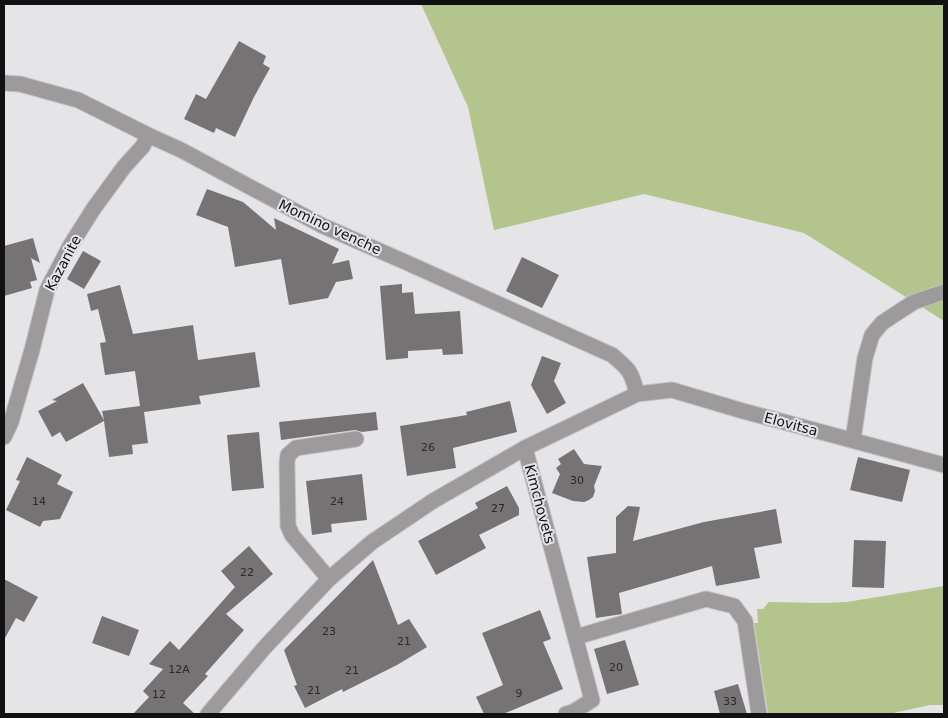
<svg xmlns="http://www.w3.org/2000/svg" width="948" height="718" viewBox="0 0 948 718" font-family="'DejaVu Sans',sans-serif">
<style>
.green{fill:#b3c58c}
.building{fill:#767374}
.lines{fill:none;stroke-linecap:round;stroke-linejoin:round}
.minor-casing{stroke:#c3c3c6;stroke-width:17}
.minor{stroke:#9c9a9b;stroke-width:15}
.labels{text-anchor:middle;stroke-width:4;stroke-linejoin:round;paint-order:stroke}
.number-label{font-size:11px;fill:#2a2a2a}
.street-label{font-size:14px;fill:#111112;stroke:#e5e5e8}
</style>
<rect width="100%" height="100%" fill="#e5e5e8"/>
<g class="green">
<path d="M421,4H944V321L804,233L644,194L494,230L468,107Z"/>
<path d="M944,586V705H930L889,714H768L754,623H758L757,609H763L769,602L824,603L847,602Z"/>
</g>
<g class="building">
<path d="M239,41L266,56L263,64L270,68L254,97L235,137L216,128L214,133L184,119L196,94L206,99Z"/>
<path d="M207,189L243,202L276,230L274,218L339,249L332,264L349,260L353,279L336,282L328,298L289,305L281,259L235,267L228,227L196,215Z"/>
<path d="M33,238L40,263L31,258L37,280L30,282L32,288L4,296V246Z"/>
<path d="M83,251L101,261L84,289L67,279Z"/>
<path d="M522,257L559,275L542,308L506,291Z"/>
<path d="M402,284V293L413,292L415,314L460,311L463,354L443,355L442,349L408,351V358L386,360L380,286Z"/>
<path d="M120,285L133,334L193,325L198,360L255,352L260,387L199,396L201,404L144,412L148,443L132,445L133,454L109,457L104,421L66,442L60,432L52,437L38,411L57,401L52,400L83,383L104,420L102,411L140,406L135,371L105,375L100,343L106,342L98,309L91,311L87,294Z"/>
<path d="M542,356L561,363L554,381L566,403L547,414L531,385Z"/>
<path d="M510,401L517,432L453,448L456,468L407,476L400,426L467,415L466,412Z"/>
<path d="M376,412L378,430L362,432L355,430L281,440L279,422Z"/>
<path d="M259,432L264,488L232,491L227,435Z"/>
<path d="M574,449L584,464L602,466L594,486L595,491L593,497L589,500L584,502L573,501L552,493L560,474L556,468L561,464L558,459Z"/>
<path d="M27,457L62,475L57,484L73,492L60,519L43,521L40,527L6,510L20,481L16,480Z"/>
<path d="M858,457L910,470L902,502L850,490Z"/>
<path d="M362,474L367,520L331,524L332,532L312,535L306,481Z"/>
<path d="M507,486L519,508V515L479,535L486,548L436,575L418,541L478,508L475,503Z"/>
<path d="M628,506L640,507L633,541L704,522L776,509L782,543L754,548L760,578L716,586L712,566L619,593L622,614L596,618L587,557L616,553V517Z"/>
<path d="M854,540L886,541L884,588L852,587Z"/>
<path d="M249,546L273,574L226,614L244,630L205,674L208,676L183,703L195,714H133L149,697L143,691L163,669L149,664L170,641L179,650L235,587L221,571Z"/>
<path d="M373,560L398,625L409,619L427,647L397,665L343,692L342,689L305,708L294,686L297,685L284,650Z"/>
<path d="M4,579L38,597L24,622L16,618L4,640Z"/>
<path d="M540,610L551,639L543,642L563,689L503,714H484L476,697L503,685L482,633Z"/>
<path d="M102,616L139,630L129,656L92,643Z"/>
<path d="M625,640L639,685L607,694L594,649Z"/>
<path d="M738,684L747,714H720L714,691Z"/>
</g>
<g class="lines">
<g class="minor-casing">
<g id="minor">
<path d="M4,83L20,84L78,100L148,135L181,150L323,226L403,261L612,355C629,369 632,372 637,394"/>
<path d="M4,437L11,422L32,350L47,290L70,246L94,208L124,167L143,146L148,135"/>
<path d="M853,440L865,358L872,335L882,323L894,315L914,302L944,292"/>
<path d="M525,448L592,700L573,712L566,714"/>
<path d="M329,579L292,535L288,526L287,463L288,455L296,448L356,439"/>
<path d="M576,637L706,599L734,606L745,621L759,714"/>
<path d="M208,714L265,647L329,579L372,542L433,501L525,448L637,394L672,390L743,411L944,465"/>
</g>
</g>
<use href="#minor" class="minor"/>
</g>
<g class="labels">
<g class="number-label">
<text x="428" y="451">26</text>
<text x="577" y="484">30</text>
<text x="39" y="505">14</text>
<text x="337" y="505">24</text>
<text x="498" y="512">27</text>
<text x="247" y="576">22</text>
<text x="329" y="635">23</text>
<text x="404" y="645">21</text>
<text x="616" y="671">20</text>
<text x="179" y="673">12А</text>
<text x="352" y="674">21</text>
<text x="314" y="694">21</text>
<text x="519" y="697">9</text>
<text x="159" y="698">12</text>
<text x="730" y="705">33</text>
</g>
<g class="street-label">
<text transform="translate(330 227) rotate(25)" y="5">Momino venche</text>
<text transform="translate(63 263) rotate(-62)" y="5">Kazanite</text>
<text transform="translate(791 424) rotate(15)" y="5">Elovitsa</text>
<text transform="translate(540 504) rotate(75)" y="5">Kimchovets</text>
</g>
</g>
<rect width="948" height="718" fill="none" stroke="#111112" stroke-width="10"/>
</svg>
